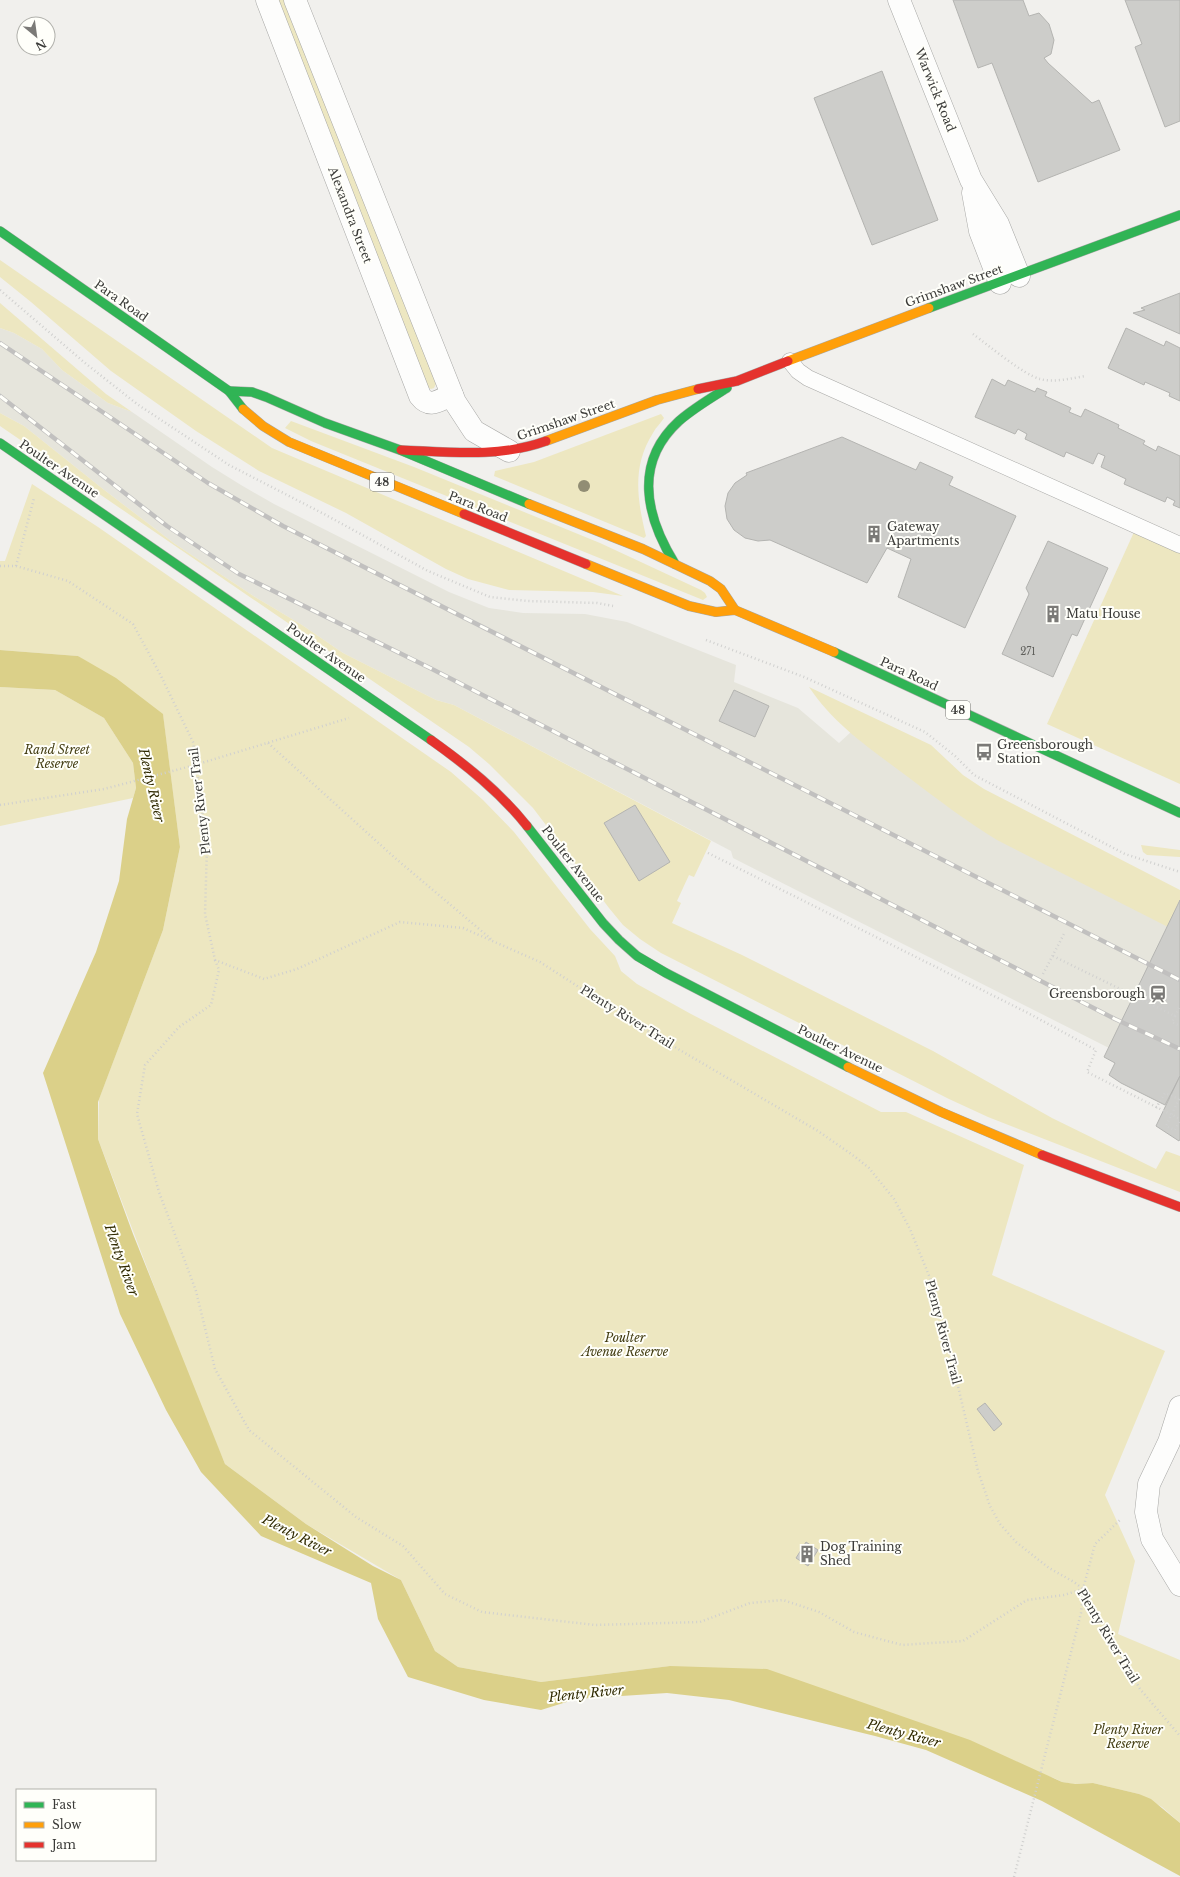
<svg xmlns="http://www.w3.org/2000/svg" width="1180" height="1877" viewBox="0 0 1180 1877" font-family="'Libre Baskerville',serif">
<style>
.built{fill:#e6e5dc}
.green{fill:#ede7c1}
.water{fill:#dbd089}
.building{fill:#cdcdca;stroke:#b4b4b1}
.lines{fill:none;stroke-linecap:round;stroke-linejoin:round}
.lane-casing{stroke:#a8a8a6;stroke-width:17}
.street-casing{stroke:#a8a8a6;stroke-width:23}
.fast-casing{stroke:#a8a8a6;stroke-width:10}
.slow-casing{stroke:#a8a8a6;stroke-width:10}
.jam-casing{stroke:#a8a8a6;stroke-width:10}
.path{stroke:#d0d0cf;stroke-width:2.5;stroke-dasharray:1 3;stroke-linecap:butt}
.lane{stroke:#fdfdfc;stroke-width:16}
.street{stroke:#fdfdfc;stroke-width:22}
.fast{stroke:#30b455;stroke-width:9}
.slow{stroke:#ff9f0a;stroke-width:9}
.jam{stroke:#e5322d;stroke-width:9}
.rail-casing{stroke:#c1c0bf;stroke-width:4.5}
.rail{stroke:#fffffa;stroke-width:3;stroke-dasharray:9;stroke-linecap:butt}
.path-bridge{stroke:#d0d0cf;stroke-width:2.5;stroke-dasharray:1 3;stroke-linecap:butt}
.tree{fill:#918d74}
.labels{text-anchor:middle;stroke-width:4;stroke-linejoin:round;paint-order:stroke}
.number-label{font-size:10px;fill:#60605c}
.shield{fill:#fffffa;stroke:#767672;stroke-width:1}
.shield-label{font-size:11px;font-weight:bold;fill:#3b3b38}
.street-label{font-size:12px;fill:#3b3b38;stroke:#fffffa}
.poi-label{font-size:12px;fill:#3b3b38;stroke:#fffffa;text-anchor:start}
.park-label{font-size:12px;font-style:italic;fill:#423c11;stroke:#fffffa}
.water-label{font-size:13px;font-style:italic;fill:#302a00;stroke:#fffffa}
</style>
<rect width="100%" height="100%" fill="#f1f0ed"/>
<path class="built" d="M0,328L14,333L42,349L62,370L108,403L132,412L212,467L241,485L274,504L449,592L489,608L523,613L585,614L627,622L736,665L734,682L798,708L839,743L864,720L946,772L1180,900L1109,1048L733,858L731,851L454,705L436,700L343,653L302,625L255,597L175,544L103,489L24,426L0,413Z"/>
<g class="green">
<path d="M274,0H286L437,382L434,388L431,389L427,387Z"/>
<path d="M0,260L272,448L623,596L593,592L509,590L468,579L446,569L346,513L259,471L196,431L111,371L31,302L0,277Z"/>
<path d="M0,303L106,394L132,412L108,403L62,370L42,349L14,333L0,328Z"/>
<path d="M0,413L24,426L103,489L175,544L255,597L302,625L343,653L436,700L454,705L711,841L694,877L689,875L677,901L681,903L672,923L742,955L933,1051L1052,1118L1156,1169L1166,1151L1180,1156V1192L988,1117L949,1099L661,953L640,939L623,925L609,908L533,808L489,764L469,747L0,426Z"/>
<path d="M661,414L664,418C661,423 656,427 653,433C632,466 637,499 646,536L644,538L494,476L495,471L534,462Z"/>
<path d="M291,421L414,467L600,543L701,590L705,593L707,597L703,600L311,441L285,428Z"/>
<path d="M32,484L98,527L451,772L483,800L514,832L590,929L615,956L621,971L637,984L691,1014L881,1112H906L1024,1165L992,1275L1165,1351L1105,1495L1135,1561L1118,1634L1180,1660V1823L1162,1807L1139,1794L1093,1783L1073,1784L1062,1782L1054,1778L670,1666L541,1682L458,1667L435,1651L401,1580L306,1524L225,1464L193,1388L98,1139L99,1099L163,930L180,847L163,715L78,656L0,650V561H5Z"/>
<path d="M1134,532L1180,553V784L1047,724Z"/>
<path d="M0,687L55,690L104,718L133,763L136,788L133,798L0,826Z"/>
<path d="M809,687L931,745L963,775L984,789L1180,890V900L1168,927L997,840C966,821 937,799 908,777C872,750 834,725 809,687Z"/>
<path d="M1141,845L1180,850V857L1147,855L1143,852Z"/>
</g>
<path class="water" d="M0,650L78,656L116,678L163,714L180,847L163,930L98,1102V1139L133,1234L225,1464L306,1524L373,1566L401,1580L435,1651L458,1667L541,1682L670,1666L767,1669L970,1740L1062,1782L1075,1784L1093,1783L1139,1794L1151,1799L1180,1823V1876L1042,1801L926,1750L875,1736L729,1700L667,1693L576,1699L541,1710L484,1700L408,1677L378,1619L371,1583L261,1536L201,1472L166,1410L120,1314L43,1073L96,952L119,881L127,819L136,788L133,763L104,718L55,690L0,687Z"/>
<g class="building">
<path d="M953,0H1023L1029,16L1039,13L1049,24L1054,40L1051,54L1044,58L1048,63L1092,103L1099,100L1120,150L1038,182L992,63L978,68Z"/>
<path d="M1125,0H1180V121L1165,127L1135,47L1142,44Z"/>
<path d="M882,71L938,220L872,245L814,98Z"/>
<path d="M1180,293V334L1133,313L1145,310L1141,308Z"/>
<path d="M1126,328L1164,346L1166,341L1180,348V401L1169,396L1170,393L1145,382L1144,385L1108,368Z"/>
<path d="M992,379L1005,386L1008,380L1035,392L1037,388L1047,392L1045,396L1071,408L1069,412L1081,417L1085,409L1119,425L1118,428L1145,441L1143,444L1156,451L1158,446L1180,456V508L1173,505L1175,501L1167,497L1165,502L1124,484L1126,479L1101,467L1105,456L1098,453L1093,464L1066,452L1064,457L1025,439L1027,434L1018,429L1015,434L975,417Z"/>
<path d="M842,437L916,470L920,462L953,477L949,485L1016,516L965,628L898,597L911,559L887,548L867,583L770,540L758,541L745,538L734,530L727,519L725,506L728,493L735,483L747,475L746,473Z"/>
<path d="M1048,541L1108,568L1077,636L1072,634L1053,677L1002,654L1029,594L1026,588Z"/>
<path d="M734,690L769,706L755,737L719,721Z"/>
<path d="M635,805L670,862L639,881L604,823Z"/>
<path d="M1180,900V1076L1165,1105L1121,1083L1109,1075L1115,1063L1104,1057Z"/>
<path d="M1180,1076V1139L1179,1141L1156,1126Z"/>
<path d="M985,1403L1002,1424L994,1431L977,1409Z"/>
<path d="M806,1542L818,1550L808,1566L796,1558Z"/>
</g>
<g class="lines">
<g class="lane-casing">
<path id="lane" d="M790,361L798,371L808,378L1180,545"/>
</g>
<g class="street-casing">
<g id="street">
<path d="M267,0L420,396C430,409 439,400 452,395"/>
<path d="M295,0L455,402L474,431L509,451"/>
<path d="M899,0L971,180L998,224L1019,276"/>
<path d="M973,193L980,231L1000,283"/>
<path d="M1180,1407L1169,1442L1149,1484L1146,1512L1152,1539L1180,1585"/>
</g>
</g>
<g class="fast-casing">
<g id="fast">
<path d="M0,231L229,391L243,409"/>
<path d="M929,308L1180,215"/>
<path d="M229,391L252,392L266,397L325,423L400,450L529,504"/>
<path d="M0,443L431,740"/>
<path d="M675,564C646,517 633,463 679,421C694,408 711,398 727,388"/>
<path d="M834,652L1180,813"/>
<path d="M527,826L603,923L619,940L637,956L666,973L848,1067"/>
</g>
</g>
<g class="slow-casing">
<g id="slow">
<path d="M788,361L929,308"/>
<path d="M243,409L263,426L289,442L464,514"/>
<path d="M546,441L657,400L698,389"/>
<path d="M529,504L643,549L710,581L721,589L735,610"/>
<path d="M586,564L689,606L716,612L735,610L834,652"/>
<path d="M848,1067L941,1112L1042,1155"/>
</g>
</g>
<g class="jam-casing">
<g id="jam">
<path d="M698,389L737,381L788,361"/>
<path d="M401,450C450,452 499,458 546,441"/>
<path d="M464,514L586,564"/>
<path d="M431,740C466,765 500,792 527,826"/>
<path d="M1042,1155L1180,1207"/>
</g>
</g>
<g class="path">
<path d="M0,290L85,363L137,404L229,465L324,514L428,571L490,597L528,601L597,603L613,606"/>
<path d="M973,334C988,345 1024,375 1040,379C1054,383 1072,378 1086,376"/>
<path d="M0,566H16L68,581L133,624L161,676L193,742L207,846L205,914L215,960L264,979L297,969L400,922L463,928L540,962L644,1029L818,1131L854,1156L869,1168L894,1199L910,1229L930,1278L940,1310L978,1471L990,1506L1000,1524L1016,1542L1049,1568L1074,1582L1083,1589L1140,1689L1180,1736"/>
<path d="M16,566L34,498"/>
<path d="M706,640L804,677L925,732L955,756L974,775L1125,854L1180,872"/>
<path d="M268,743L395,858L491,939"/>
<path d="M0,805L104,789L195,765L349,718"/>
<path d="M708,853L1028,1013L1096,1050L1087,1072L1180,1119"/>
<path d="M1053,956L1175,1016L1180,1006"/>
<path d="M215,960L219,970L211,1005L179,1027L145,1065L137,1114L159,1192L196,1291L215,1369L249,1430L356,1517L403,1546L445,1594L482,1612L595,1625L700,1622L750,1603L783,1600L819,1612L854,1632L902,1645L963,1641L1027,1600L1064,1595L1083,1589"/>
<path d="M1043,974L1065,932"/>
<path d="M1175,1016L1172,1022L1180,1026"/>
<path d="M1156,1108L1165,1093L1179,1099L1180,1097"/>
<path d="M1014,1877L1081,1613L1083,1589L1095,1544L1120,1520"/>
</g>
<use href="#lane" class="lane"/>
<use href="#street" class="street"/>
<use href="#fast" class="fast"/>
<use href="#slow" class="slow"/>
<use href="#jam" class="jam"/>
<g class="rail-casing">
<g id="rail">
<path d="M0,343L208,483L283,526L1180,980"/>
<path d="M0,396L167,526L239,574L430,668L1115,1019L1180,1049"/>
</g>
</g>
<use href="#rail" class="rail"/>
<path class="path-bridge" d="M1179,1099L1166,1126L1175,1130L1180,1120"/>
</g>
<circle class="tree" cx="584" cy="486" r="6"/>
<defs>
<g id="building-bare" transform="scale(1.38)"><path d="M-4-6H4V6H1V3H-1V6H-4ZM-2.5-4.3h1.7v1.8h-1.7ZM.8-4.3h1.7v1.8H.8ZM-2.5-1h1.7V.8h-1.7ZM.8-1h1.7V.8H.8Z" fill="#7b7a77" stroke="#fffffa" stroke-width="2.5" paint-order="stroke"/></g>
<g id="bus-bare" transform="scale(1.38)"><path d="M-5-6H5V4H4V6H2V4H-2V6H-4V4H-5ZM-3.5-4V0h7V-4ZM-3.5 1.2v1.5H-2V1.2ZM2 1.2v1.5H3.5V1.2Z" fill="#7b7a77" stroke="#fffffa" stroke-width="2.5" paint-order="stroke"/></g>
<g id="station-bare" transform="scale(1.38)"><path d="M-3-6H3Q5-6 5-4V2Q5 4 3 4L4.5 6H3L1.5 4h-3L-3 6H-4.5L-3 4Q-5 4-5 2V-4Q-5-6-3-6ZM-3.5-4v3h7v-3ZM-3.5 1v1.5H-2V1ZM2 1v1.5H3.5V1Z" fill="#7b7a77" stroke="#fffffa" stroke-width="2.5" paint-order="stroke"/></g>
</defs>
<g fill-rule="evenodd">
<use href="#building-bare" x="874" y="534"/>
<use href="#building-bare" x="1053" y="614"/>
<use href="#bus-bare" x="984" y="752"/>
<use href="#station-bare" x="1158" y="994"/>
<use href="#building-bare" x="807" y="1554"/>
</g>
<g class="labels">
<g class="number-label">
<text x="1028" y="655">271</text>
</g>
<g class="shield">
<rect x="370" y="473" width="24" height="18" rx="3"/>
<rect x="946" y="701" width="24" height="18" rx="3"/>
</g>
<g class="shield-label">
<text x="382" y="486">48</text>
<text x="958" y="714">48</text>
</g>
<g class="street-label">
<text transform="translate(935 90) rotate(68)" y="4">Warwick Road</text>
<text transform="translate(350 215) rotate(69)" y="4">Alexandra Street</text>
<text transform="translate(954 286) rotate(-20)" y="4">Grimshaw Street</text>
<text transform="translate(121 301) rotate(35)" y="4">Para Road</text>
<text transform="translate(566 420) rotate(-19)" y="4">Grimshaw Street</text>
<text transform="translate(59 469) rotate(34)" y="4">Poulter Avenue</text>
<text transform="translate(478 507) rotate(22)" y="4">Para Road</text>
<text transform="translate(326 653) rotate(35)" y="4">Poulter Avenue</text>
<text transform="translate(909 674) rotate(25)" y="4">Para Road</text>
<text transform="translate(200 801) rotate(-97)" y="4">Plenty River Trail</text>
<text transform="translate(573 864) rotate(52)" y="4">Poulter Avenue</text>
<text transform="translate(627 1017) rotate(32)" y="4">Plenty River Trail</text>
<text transform="translate(840 1049) rotate(26)" y="4">Poulter Avenue</text>
<text transform="translate(943 1332) rotate(75)" y="4">Plenty River Trail</text>
<text transform="translate(1108 1636) rotate(59)" y="4">Plenty River Trail</text>
</g>
<g class="poi-label">
<text x="887" y="531">Gateway<tspan x="887" dy="14">Apartments</tspan></text>
<text x="1066" y="618">Matu House</text>
<text x="997" y="749">Greensborough<tspan x="997" dy="14">Station</tspan></text>
<text x="1145" y="998" text-anchor="end">Greensborough</text>
<text x="820" y="1551">Dog Training<tspan x="820" dy="14">Shed</tspan></text>
</g>
<g class="park-label">
<text x="57" y="754">Rand Street<tspan x="57" dy="14">Reserve</tspan></text>
<text x="625" y="1342">Poulter<tspan x="625" dy="14">Avenue Reserve</tspan></text>
<text x="1128" y="1734">Plenty River<tspan x="1128" dy="14">Reserve</tspan></text>
</g>
<g class="water-label">
<text transform="translate(152 785) rotate(77)" y="5">Plenty River</text>
<text transform="translate(122 1260) rotate(70)" y="5">Plenty River</text>
<text transform="translate(297 1535) rotate(27)" y="5">Plenty River</text>
<text transform="translate(586 1693) rotate(-6)" y="5">Plenty River</text>
<text transform="translate(904 1733) rotate(15)" y="5">Plenty River</text>
</g>
</g>
<rect x="16" y="1789" width="140" height="72" fill="#fffffa" stroke="#b1b1ac"/>
<rect x="24" y="1802" width="20" height="6" fill="#30b455" stroke="#b1b1ac"/>
<text x="52" y="1809" font-size="12" fill="#3b3b38">Fast</text>
<rect x="24" y="1822" width="20" height="6" fill="#ff9f0a" stroke="#b1b1ac"/>
<text x="52" y="1829" font-size="12" fill="#3b3b38">Slow</text>
<rect x="24" y="1842" width="20" height="6" fill="#e5322d" stroke="#b1b1ac"/>
<text x="52" y="1849" font-size="12" fill="#3b3b38">Jam</text>
<g transform="translate(36 36) rotate(151)"><circle r="19" fill="#fffffa" stroke="#b1b1ac"/>
<path d="M0-3L7 15L0 10L-7 15Z" fill="#7b7a77"/>
<text y="-6" font-size="11" font-weight="bold" text-anchor="middle" fill="#3b3b38">N</text>
</g>
</svg>
